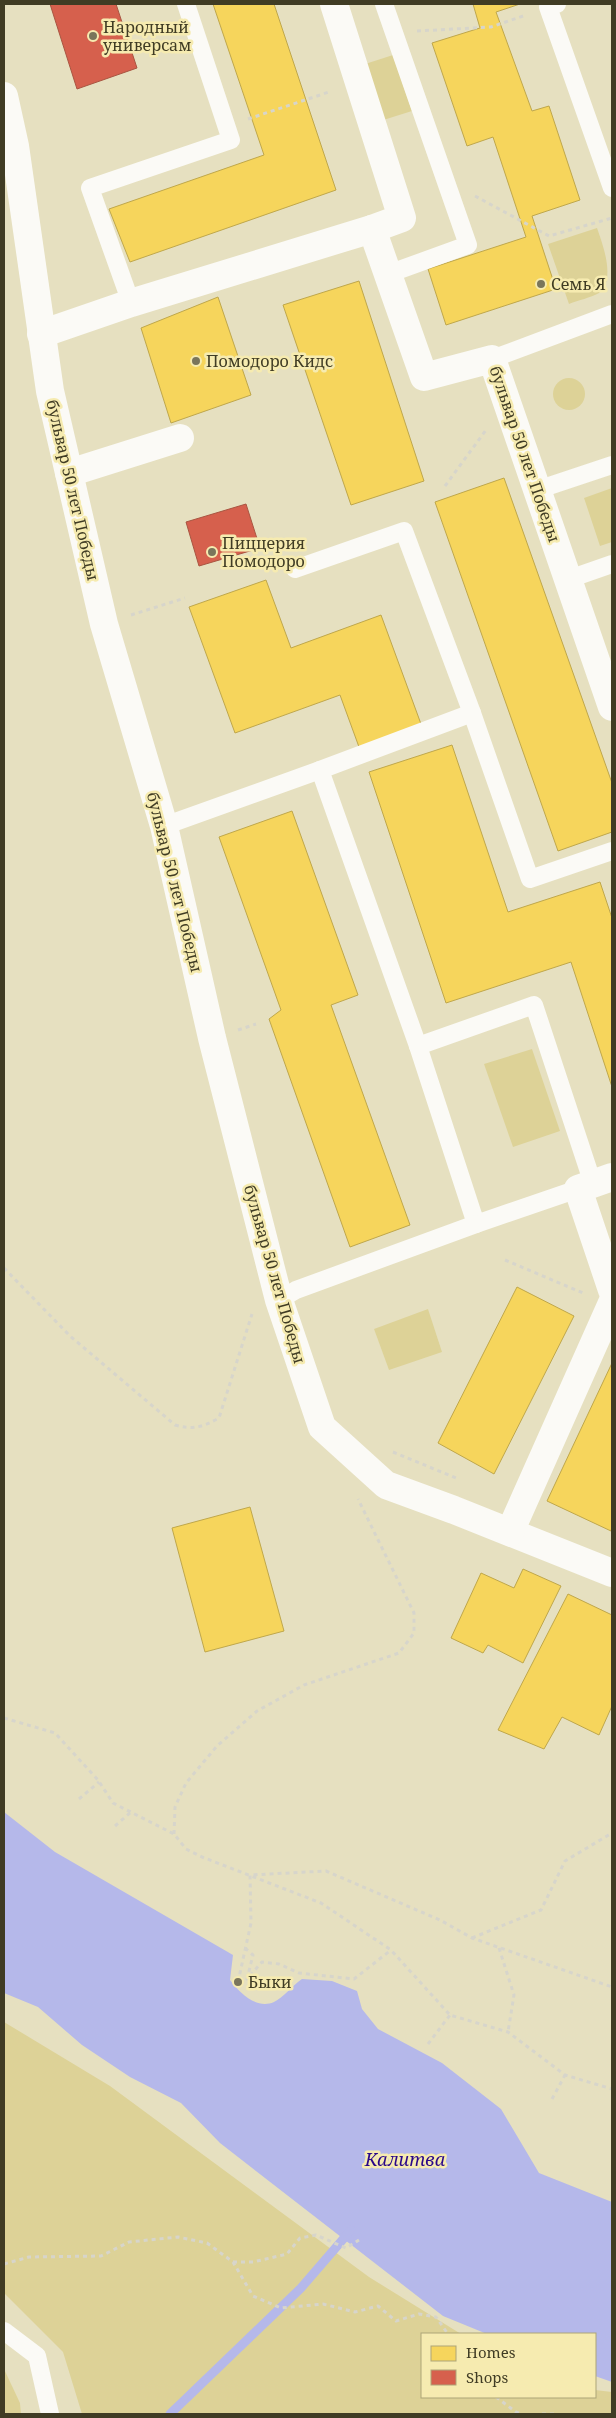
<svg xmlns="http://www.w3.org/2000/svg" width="616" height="2418" viewBox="0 0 616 2418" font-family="'Noto Serif',serif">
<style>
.green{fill:#ddd297}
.water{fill:#b5b8ea}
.homes{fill:#f6d55c;stroke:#bfa74b}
.shops{fill:#d6604d;stroke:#a95541}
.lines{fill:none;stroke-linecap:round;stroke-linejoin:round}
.stream{stroke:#b5b8ea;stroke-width:9}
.path{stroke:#d7d5cb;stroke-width:3;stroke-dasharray:4 4;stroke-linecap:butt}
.lane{stroke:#fbfaf6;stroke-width:18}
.street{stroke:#fbfaf6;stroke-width:28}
.poi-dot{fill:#7a755b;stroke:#f6ebb0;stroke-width:2}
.labels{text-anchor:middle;stroke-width:5;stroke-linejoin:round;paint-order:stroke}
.poi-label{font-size:16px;fill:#403c24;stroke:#f6ebb0;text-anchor:start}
.street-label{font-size:16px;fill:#403c24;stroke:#f6ebb0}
.water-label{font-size:18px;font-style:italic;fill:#290789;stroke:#f6ebb0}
</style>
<rect width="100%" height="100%" fill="#e6e0c0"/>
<g class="green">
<path d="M393,55L412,111L377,122L359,66Z"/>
<path d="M597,228C603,245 616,280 599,293C590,298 579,300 569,304L548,244Z"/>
<circle cx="569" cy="394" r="16"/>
<path d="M612,488V542L600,546L584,498Z"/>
<path d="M532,1049L560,1131L513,1147L484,1064Z"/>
<path d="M428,1309L442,1352L389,1370L374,1329Z"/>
<path d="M4,2022L110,2086L369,2277L461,2334H422V2397H595V2390L612,2392V2414H82L63,2352L4,2293Z"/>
<path d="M4,2369L20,2403L21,2414H4Z"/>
</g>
<path class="water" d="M4,1812L55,1852L233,1955L230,1980C239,1992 256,2010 274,2002C283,1998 293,1985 302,1979L332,1981L357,1991L362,2009L378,2029L442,2063L501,2109L539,2173L612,2202V2382L595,2376V2334H487L443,2316L220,2143L181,2103L130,2077L82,2045L38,2007L4,1993Z"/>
<g class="homes">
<path d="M213,4H274L336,190L130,262L109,209L264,155Z"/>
<path d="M473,4H520L496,12L532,111L549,106L580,200L532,216L556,289L446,325L428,269L526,237L493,137L467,146L432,43L480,28Z"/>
<path d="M359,281L424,481L351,505L283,305Z"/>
<path d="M218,297L251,395L171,423L141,328Z"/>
<path d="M504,478L612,783V832L558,851L435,502Z"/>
<path d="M266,580L291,648L381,615L421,724L359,747L340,695L235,733L189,607Z"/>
<path d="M452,745L508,912L600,882L612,918V1087L571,962L446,1003L369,772Z"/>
<path d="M292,811L358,995L331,1005L410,1225L350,1247L269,1019L281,1010L219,837Z"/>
<path d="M517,1287L574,1316L494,1474L438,1443Z"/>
<path d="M612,1363V1527L611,1531L547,1501Z"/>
<path d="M250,1507L284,1631L205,1652L172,1528Z"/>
<path d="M523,1569L561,1586L523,1663L488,1645L483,1653L451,1638L481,1573L514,1588Z"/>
<path d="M568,1594L612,1615V1706L599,1735L562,1717L544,1749L498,1730Z"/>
</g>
<g class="shops">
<path d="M50,4H116L137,68L77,89Z"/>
<path d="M246,504L260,548L199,566L186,522Z"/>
</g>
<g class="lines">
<path class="stream" d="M170,2414L301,2288L351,2230"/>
<g class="path">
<path d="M417,31L491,27L526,15"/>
<path d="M248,119L329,92"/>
<path d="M475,196L549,236L612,218"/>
<path d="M445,486L486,430"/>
<path d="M131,615L185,598"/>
<path d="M238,1030L256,1024"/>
<path d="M505,1260L583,1293"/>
<path d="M4,1268L70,1336L175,1425C193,1430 203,1427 219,1418L252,1314"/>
<path d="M393,1452L456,1478"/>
<path d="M4,1718L55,1733L98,1780L113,1803L174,1834L186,1849L202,1857L321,1903L391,1950L450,2015L508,2032L565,2075L612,2089"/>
<path d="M79,1799L99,1782"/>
<path d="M115,1826L131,1812"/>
<path d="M174,1834L175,1807L186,1783L217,1746L257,1711L304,1685L399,1653L414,1633V1613L358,1499"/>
<path d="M472,1938L541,1910L565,1861L612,1833"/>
<path d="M245,1948L253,1955L247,1979L262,1962L279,1964L299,1973L354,1979L391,1950"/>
<path d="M499,1948L514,1995L508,2032"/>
<path d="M238,1982L251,1923L250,1875L326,1871L440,1920L472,1938L612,1987"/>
<path d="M428,2044L450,2015"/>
<path d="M552,2099L565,2075"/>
<path d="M233,2262H253L287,2254L300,2238L316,2235L346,2248L359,2240"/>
<path d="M4,2264L29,2257L101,2256L129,2242L178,2237L207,2243L233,2262L253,2296L281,2308L323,2304L355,2312L378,2306L396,2321L419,2314L436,2317L448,2334"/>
<path d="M496,2397L516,2412L522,2414"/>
<path d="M542,2414H557"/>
</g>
<g class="lane">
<path d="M384,4L468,245L388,274"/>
<path d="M557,4L548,7L612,188"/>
<path d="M131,303L90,188L231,140L186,4"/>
<path d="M492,359L612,314"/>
<path d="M537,490L612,465"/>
<path d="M295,569L404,531L472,713"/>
<path d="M569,579L612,564"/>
<path d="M164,826L320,770"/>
<path d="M418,1046L534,1005L593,1184"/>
<path d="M578,1189L476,1224L418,1046L320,770L472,713L530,879L612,851"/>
<path d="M279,1300L296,1290L476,1224"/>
<path d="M4,2331L37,2356L50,2414"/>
</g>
<g class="street">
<path d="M334,4L402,218L372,229L424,377L492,359L612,707"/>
<path d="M4,96L15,146L50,391L104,624L164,826L212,1038L279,1300L322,1427L386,1485L454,1510L612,1573"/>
<path d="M41,334L131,303L372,229"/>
<path d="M69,473L180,438"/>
<path d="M612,1177L578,1189L612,1290"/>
<path d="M510,1532L612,1303"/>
</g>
</g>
<g class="poi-dot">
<circle cx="93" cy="36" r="5"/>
<circle cx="541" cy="284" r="5"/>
<circle cx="196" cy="361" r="5"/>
<circle cx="212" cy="552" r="5"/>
<circle cx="238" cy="1982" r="5"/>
</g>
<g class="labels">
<g class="poi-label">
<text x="103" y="33">Народный<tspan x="103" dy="18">универсам</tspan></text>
<text x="551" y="290">Семь Я</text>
<text x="206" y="367">Помодоро Кидс</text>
<text x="222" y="549">Пиццерия<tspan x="222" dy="18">Помодоро</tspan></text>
<text x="248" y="1988">Быки</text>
</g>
<g class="street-label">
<text transform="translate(525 454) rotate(71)" y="6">бульвар 50 лет Победы</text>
<text transform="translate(73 490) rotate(77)" y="6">бульвар 50 лет Победы</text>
<text transform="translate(175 882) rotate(76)" y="6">бульвар 50 лет Победы</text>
<text transform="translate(275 1274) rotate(74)" y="6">бульвар 50 лет Победы</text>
</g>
<g class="water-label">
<text x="405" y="2166">Калитва</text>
</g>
</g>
<rect width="616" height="2418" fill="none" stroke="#403c24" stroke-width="10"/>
<rect x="421" y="2333" width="175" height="65" fill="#f6ebb0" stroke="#ada578"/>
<rect x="431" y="2346" width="25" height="15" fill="#f6d55c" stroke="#ada578"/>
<text x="466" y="2358" font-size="15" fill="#403c24">Homes</text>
<rect x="431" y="2370" width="25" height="15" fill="#d6604d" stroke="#ada578"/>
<text x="466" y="2383" font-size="15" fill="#403c24">Shops</text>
</svg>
